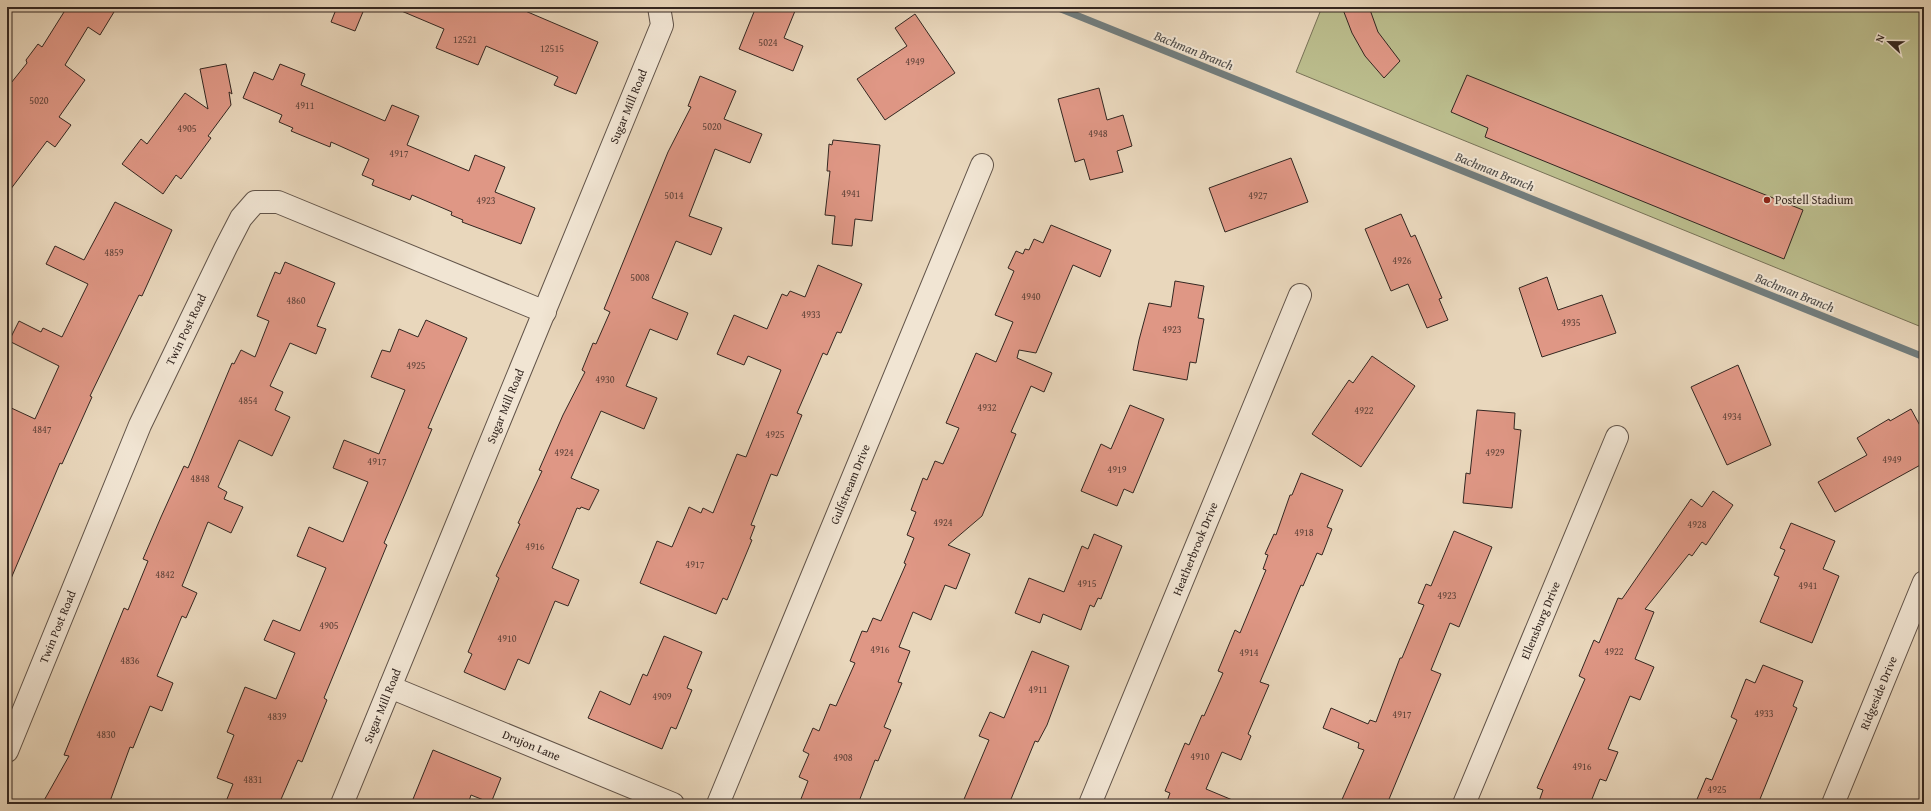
<svg xmlns="http://www.w3.org/2000/svg" width="1931" height="811" viewBox="0 0 1931 811" font-family="'Gentium Book Plus',serif">
<style>
.garden{fill:#bbbd8d;stroke:#787257}
.lines{fill:none;stroke-linecap:round;stroke-linejoin:round}
.stream{stroke:#727d7d;stroke-width:7}
.building{fill:#df9785;stroke:#342721}
.minor-casing{stroke:#615348;stroke-width:24}
.minor{stroke:#f1e5d3;stroke-width:22}
.poi-dot{fill:#8f2418;stroke:#f1e5d3;stroke-width:1.5}
.labels{text-anchor:middle;stroke-width:4;stroke-linejoin:round;paint-order:stroke}
.number-label{font-size:10px;fill:#5f433a}
.street-label{font-size:12px;fill:#342721;stroke:#f1e5d3}
.poi-label{font-size:12px;fill:#342721;stroke:#f1e5d3;text-anchor:start}
.water-label{font-size:13px;font-style:italic;fill:#4e4b48;stroke:#f1e5d3}
</style>
<rect width="100%" height="100%" fill="#e9d7bc"/>
<filter id="stains"><feTurbulence type="fractalNoise" baseFrequency=".005" numOctaves="4"/><feColorMatrix values="0 0 0 0 .2 0 0 0 0 .09 0 0 0 0 .02 0 0 0 .5 -.17"/></filter>
<radialGradient id="worn" r=".72"><stop offset=".6" stop-color="#630" stop-opacity="0"/><stop offset="1" stop-color="#630" stop-opacity=".3"/></radialGradient>
<path class="garden" d="M1322,7H1924V328L1296,72Z"/>
<g class="lines">
<path class="stream" d="M1056,7L1924,357"/>
</g>
<g class="building">
<path d="M57,7H117L100,35L88,27L65,65L85,80L59,117L71,125L55,147L47,141L7,194V88L27,63L26,60L38,44L42,47L64,12Z"/>
<path d="M337,7H365L355,31L331,22Z"/>
<path d="M392,7H516L598,42L576,94L554,85L558,77L486,46L478,65L436,48L444,29Z"/>
<path d="M756,7H784L795,11L784,38L803,46L793,71L739,49Z"/>
<path d="M1342,7H1369L1378,32L1400,61L1384,78L1365,56L1352,33Z"/>
<path d="M915,14L955,73L885,120L857,79L907,46L895,28Z"/>
<path d="M226,64L232,94L229,92L231,105L208,136L211,138L181,179L176,175L163,194L122,164L141,139L147,144L185,93L208,109L200,69Z"/>
<path d="M280,64L305,74L301,85L385,121L392,105L419,116L407,145L469,171L475,155L505,167L495,192L535,208L521,244L462,222L463,220L451,215L452,212L412,195L410,200L372,185L374,180L362,175L369,159L331,142L330,147L291,131L293,128L279,122L282,115L243,98L254,72L273,80Z"/>
<path d="M1467,75L1803,210L1784,259L1485,137L1488,128L1451,112Z"/>
<path d="M700,76L736,91L724,119L762,134L750,163L715,149L689,216L722,228L711,255L676,241L652,298L688,313L677,340L650,329L626,386L657,398L644,429L601,411L571,478L599,490L589,510L581,507L580,509L577,508L552,568L579,580L568,606L555,601L529,664L518,659L505,690L464,672L472,654L468,652L499,578L496,576L520,524L518,523L542,471L539,470L563,415L585,372L582,370L593,343L596,344L610,312L604,309L668,152L691,107L688,106Z"/>
<path d="M1099,88L1107,120L1123,115L1132,146L1117,151L1123,172L1090,180L1084,159L1075,162L1058,99Z"/>
<path d="M833,140L880,145L872,221L855,219L852,246L832,244L835,216L825,215L830,171H827L829,144L832,145Z"/>
<path d="M1291,158L1308,202L1225,232L1209,188Z"/>
<path d="M115,202L172,230L142,296L139,295L90,396L92,397L62,464L60,463L7,588V406L35,419L59,366L9,341L19,321L41,332L43,328L62,337L88,284L46,264L55,246L84,260Z"/>
<path d="M1401,214L1411,237L1415,235L1442,298L1439,299L1448,320L1427,328L1408,284L1391,291L1365,229Z"/>
<path d="M1051,225L1111,250L1100,277L1073,265L1036,353L1019,350L1017,358L1052,373L1044,392L1031,386L1011,432L1016,434L982,516L948,545L970,554L956,589L945,585L931,620L913,612L899,647L910,651L898,682L902,683L884,727L891,730L878,761L875,760L858,804H799L808,781L799,777L809,754L803,751L813,728L819,731L830,704L836,706L855,663L850,661L862,631L867,632L873,618L881,621L906,564L904,563L914,538L907,535L916,512L911,510L923,478L927,480L935,461L943,464L959,428L946,423L976,353L996,362L1013,322L995,315L1014,271L1008,268L1016,251L1023,254L1025,249L1029,250L1034,239L1043,243Z"/>
<path d="M285,262L335,283L317,326L326,329L316,354L290,343L270,386L283,392L275,410L290,417L272,456L239,440L218,487L227,492L224,499L243,507L231,533L208,522L182,586L197,593L186,618L182,616L157,676L173,683L162,711L150,706L133,748L130,747L109,804H42L69,756L64,755L124,608L128,610L148,561L143,559L161,517L184,466L188,468L232,363L234,364L241,350L255,357L269,321L257,316L275,272L280,274Z"/>
<path d="M818,265L862,284L841,333L837,332L827,355L823,353L797,413L802,415L777,476L771,474L751,525L755,526L750,539L752,540L727,600L723,598L716,614L640,583L657,541L672,547L689,507L701,513L703,508L713,513L737,454L746,457L781,370L748,356L744,365L717,354L734,315L767,329L782,294L787,296L790,291L805,297Z"/>
<path d="M1547,277L1558,310L1602,295L1616,333L1542,357L1519,288Z"/>
<path d="M1175,281L1204,286L1198,318L1204,319L1196,363L1190,362L1187,380L1133,370L1139,340L1149,303L1171,307Z"/>
<path d="M426,320L467,338L428,428L432,429L405,494L384,543L387,545L324,698L327,700L302,762L298,760L279,804H225L233,784L217,778L234,735L227,732L245,687L276,699L295,653L264,640L273,620L300,631L326,568L297,556L309,527L343,542L368,482L333,468L344,440L379,454L405,390L371,377L382,350L390,352L399,329L418,337Z"/>
<path d="M1372,356L1415,386L1361,467L1312,434L1349,380L1353,383Z"/>
<path d="M1738,365L1771,445L1727,465L1691,387Z"/>
<path d="M1130,405L1164,419L1133,493L1124,489L1117,506L1081,491L1101,444L1111,449Z"/>
<path d="M1911,409L1924,433V463L1835,512L1818,482L1867,455L1857,438L1889,419L1890,421Z"/>
<path d="M1477,410L1515,413L1514,429L1521,430L1512,508L1463,503L1466,473L1470,474Z"/>
<path d="M1301,473L1343,490L1327,527L1332,529L1322,555L1317,553L1303,586L1301,585L1260,682L1269,685L1248,734L1251,736L1241,760L1222,752L1206,789L1242,804H1166L1170,793L1165,791L1185,743L1189,745L1202,715L1204,716L1223,673L1218,671L1235,630L1240,633L1266,570L1263,569L1268,555L1265,554L1274,534L1276,535L1290,495H1292Z"/>
<path d="M1713,491L1733,505L1706,545L1702,542L1692,556L1689,554L1645,609L1654,612L1635,659L1654,667L1640,700L1630,696L1608,749L1618,752L1606,781L1600,779L1590,804H1538L1543,790L1537,788L1585,679L1579,676L1594,640L1599,643L1618,598L1622,599L1691,499L1702,507Z"/>
<path d="M1791,523L1835,541L1823,569L1839,576L1812,643L1760,622L1779,577L1774,575L1785,550L1780,548Z"/>
<path d="M1454,531L1492,547L1459,627L1450,623L1431,670L1441,674L1387,804H1340L1364,750L1358,748L1359,743L1323,728L1331,708L1368,724L1370,720L1376,722L1400,658H1402L1424,605L1418,603L1426,584L1431,586Z"/>
<path d="M1094,534L1122,546L1101,599L1098,598L1094,607L1090,605L1081,630L1043,614L1040,623L1015,613L1029,578L1064,592L1082,546L1088,549Z"/>
<path d="M664,636L702,652L687,688L692,690L676,729L671,727L662,749L588,718L600,691L630,705L643,674L647,676Z"/>
<path d="M1032,651L1069,666L1047,725L1038,742L1035,741L1009,804H962L989,740L979,736L990,712L1004,718Z"/>
<path d="M1763,665L1803,681L1793,706L1797,708L1758,804H1695L1706,778L1712,780L1737,720L1731,717L1746,679L1755,683Z"/>
<path d="M433,750L501,778L491,803L471,795L468,804H411Z"/>
</g>
<g class="lines">
<g class="minor-casing">
<g id="minor">
<path id="s1" d="M390,687L673,804"/>
<path id="s2" d="M7,751L140,425L226,247L241,218L255,202H278L545,312"/>
<path id="s3" d="M342,804L662,25L659,7"/>
<path id="s4" d="M718,804L982,165"/>
<path id="s5" d="M1090,804L1300,295"/>
<path id="s6" d="M1464,804L1617,437"/>
<path id="s7" d="M1833,804L1924,582"/>
</g>
</g>
<use href="#minor" class="minor"/>
</g>
<circle class="poi-dot" cx="1767" cy="200" r="4"/>
<g class="labels">
<g class="number-label">
<text x="465" y="43">12521</text>
<text x="768" y="46">5024</text>
<text x="552" y="52">12515</text>
<text x="915" y="65">4949</text>
<text x="39" y="104">5020</text>
<text x="305" y="109">4911</text>
<text x="712" y="130">5020</text>
<text x="187" y="132">4905</text>
<text x="1098" y="137">4948</text>
<text x="399" y="157">4917</text>
<text x="851" y="197">4941</text>
<text x="674" y="199">5014</text>
<text x="1258" y="199">4927</text>
<text x="486" y="204">4923</text>
<text x="114" y="256">4859</text>
<text x="1402" y="264">4926</text>
<text x="640" y="281">5008</text>
<text x="1031" y="300">4940</text>
<text x="296" y="304">4860</text>
<text x="811" y="318">4933</text>
<text x="1571" y="326">4935</text>
<text x="1172" y="333">4923</text>
<text x="416" y="369">4925</text>
<text x="605" y="383">4930</text>
<text x="248" y="404">4854</text>
<text x="987" y="411">4932</text>
<text x="1364" y="414">4922</text>
<text x="1732" y="420">4934</text>
<text x="42" y="433">4847</text>
<text x="775" y="438">4925</text>
<text x="564" y="456">4924</text>
<text x="1495" y="456">4929</text>
<text x="1892" y="463">4949</text>
<text x="377" y="465">4917</text>
<text x="1117" y="473">4919</text>
<text x="200" y="482">4848</text>
<text x="943" y="526">4924</text>
<text x="1697" y="528">4928</text>
<text x="1304" y="536">4918</text>
<text x="535" y="550">4916</text>
<text x="695" y="568">4917</text>
<text x="165" y="578">4842</text>
<text x="1087" y="587">4915</text>
<text x="1808" y="589">4941</text>
<text x="1447" y="599">4923</text>
<text x="329" y="629">4905</text>
<text x="507" y="642">4910</text>
<text x="880" y="653">4916</text>
<text x="1614" y="655">4922</text>
<text x="1249" y="656">4914</text>
<text x="130" y="664">4836</text>
<text x="1038" y="693">4911</text>
<text x="662" y="700">4909</text>
<text x="1764" y="717">4933</text>
<text x="1402" y="718">4917</text>
<text x="277" y="720">4839</text>
<text x="106" y="738">4830</text>
<text x="1200" y="760">4910</text>
<text x="843" y="761">4908</text>
<text x="1582" y="770">4916</text>
<text x="253" y="783">4831</text>
<text x="1717" y="793">4925</text>
</g>
<g class="street-label">
<text dy="4" stroke="none"><textPath href="#s3" startOffset="754">Sugar Mill Road</textPath></text>
<text dy="4" stroke="none"><textPath href="#s2" startOffset="458">Twin Post Road</textPath></text>
<text dy="4" stroke="none"><textPath href="#s3" startOffset="430">Sugar Mill Road</textPath></text>
<text dy="4" stroke="none"><textPath href="#s4" startOffset="346">Gulfstream Drive</textPath></text>
<text dy="4" stroke="none"><textPath href="#s5" startOffset="276">Heatherbrook Drive</textPath></text>
<text dy="4" stroke="none"><textPath href="#s6" startOffset="199">Ellensburg Drive</textPath></text>
<text dy="4" stroke="none"><textPath href="#s2" startOffset="134">Twin Post Road</textPath></text>
<text dy="4" stroke="none"><textPath href="#s7" startOffset="120">Ridgeside Drive</textPath></text>
<text dy="4" stroke="none"><textPath href="#s3" startOffset="106">Sugar Mill Road</textPath></text>
<text dy="4" stroke="none"><textPath href="#s1" startOffset="153">Drujon Lane</textPath></text>
</g>
<g class="poi-label">
<text x="1775" y="204">Postell Stadium</text>
</g>
<g class="water-label">
<text transform="translate(1194 50) rotate(22)" y="5">Bachman Branch</text>
<text transform="translate(1495 171) rotate(22)" y="5">Bachman Branch</text>
<text transform="translate(1795 292) rotate(22)" y="5">Bachman Branch</text>
</g>
</g>
<rect width="1931" height="811" fill="none" stroke="#e9d7bc" stroke-width="24"/>
<rect x="8" y="8" width="1915" height="795" fill="none" stroke="#342721" stroke-width="2"/>
<rect x="12" y="12" width="1907" height="787" fill="none" stroke="#342721"/>
<g transform="translate(1889 42) rotate(292)" stroke="#f1e5d3" stroke-width="3" paint-order="stroke">
<path d="M0-3L7 15L0 10L-7 15Z" fill="#342721"/>
<text y="-6" font-size="11" font-weight="bold" text-anchor="middle" fill="#342721">N</text>
</g>
<rect width="100%" height="100%" filter="url(#stains)"/>
<rect width="100%" height="100%" fill="url(#worn)"/>
</svg>
